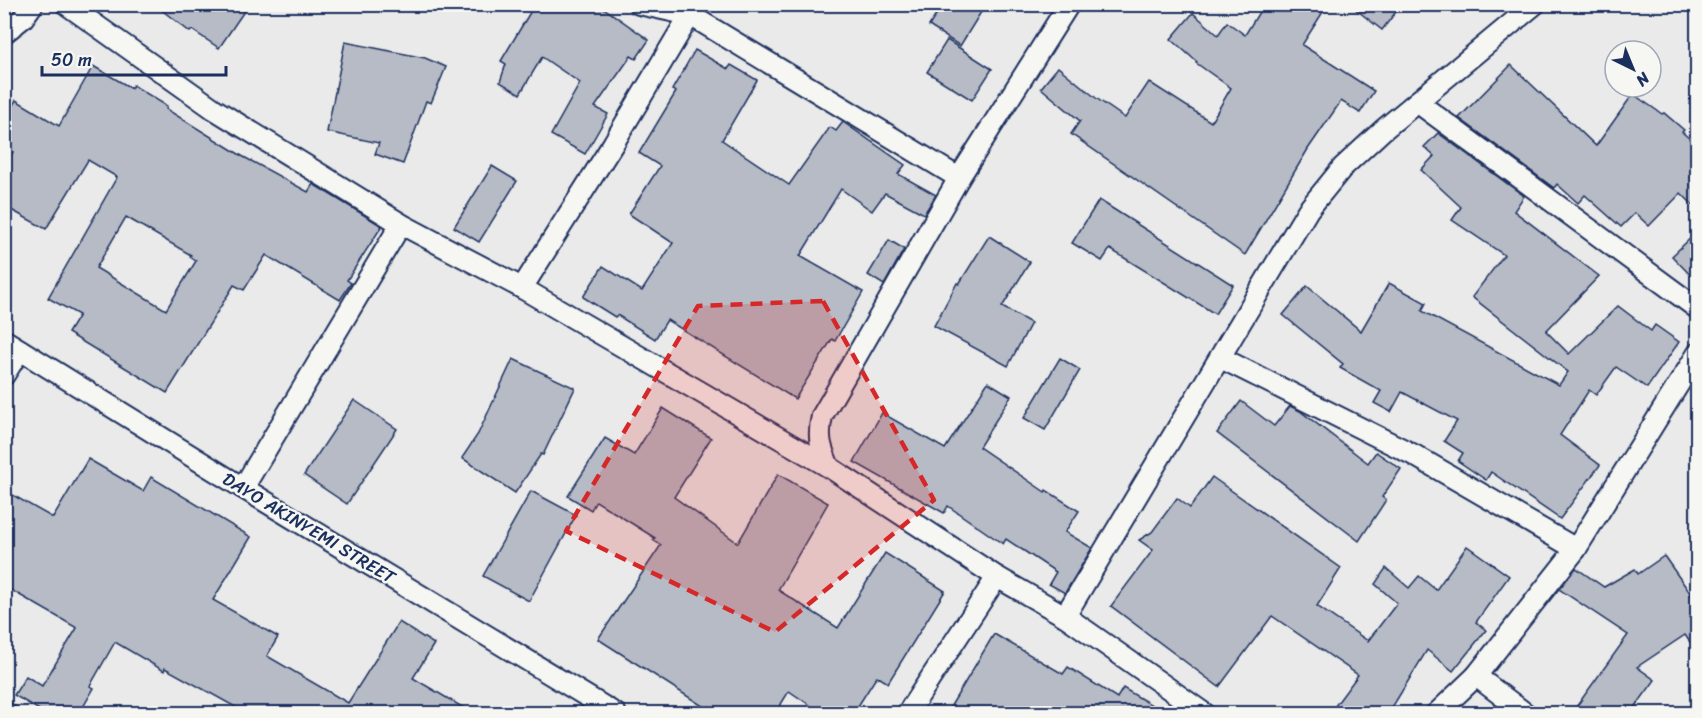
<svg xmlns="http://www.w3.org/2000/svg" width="1702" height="718" viewBox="0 0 1702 718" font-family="Sriracha,sans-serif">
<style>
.building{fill:#b6bbc6;stroke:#1b2f5e;stroke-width:1.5;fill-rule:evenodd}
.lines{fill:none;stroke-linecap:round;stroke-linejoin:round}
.minor-casing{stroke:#1b2f5e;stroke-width:24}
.minor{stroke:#f6f6f2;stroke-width:20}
.marked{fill:#d62828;fill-opacity:0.2;stroke:#d62828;stroke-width:4.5;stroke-dasharray:12 8;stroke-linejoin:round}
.labels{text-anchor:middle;stroke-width:5;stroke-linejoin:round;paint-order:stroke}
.street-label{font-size:18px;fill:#1b2f5e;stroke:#f6f6f2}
</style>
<rect width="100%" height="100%" fill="#e9eae9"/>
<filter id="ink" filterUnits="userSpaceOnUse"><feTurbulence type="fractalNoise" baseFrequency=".0167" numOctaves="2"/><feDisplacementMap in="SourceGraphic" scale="12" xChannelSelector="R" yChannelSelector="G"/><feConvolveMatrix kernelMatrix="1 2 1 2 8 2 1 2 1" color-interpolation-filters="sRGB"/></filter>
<g filter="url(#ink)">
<g class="building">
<path d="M154,4H249L219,48L192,30L190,32Z"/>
<path d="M535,4H598L649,40L636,59L631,56L595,107L608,114L585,154L551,135L580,83L542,57L520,94L500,82L506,64L501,61Z"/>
<path d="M943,4H986L960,46L929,26Z"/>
<path d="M1264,4H1328L1302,45L1374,91L1360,113L1341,101L1308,149L1245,255L1071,134L1080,121L1041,88L1058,67L1096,98L1125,118L1149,82L1211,122L1231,88L1196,63L1197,62L1171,39L1193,13L1218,35L1227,22L1245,35Z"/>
<path d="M1349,4H1402L1382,30Z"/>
<path d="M947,40L992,69L972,100L927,72Z"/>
<path d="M345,42L425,58L446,67L431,103L426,101L403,164L375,154L379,143L327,132Z"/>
<path d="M695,50L728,69L731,65L757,80L722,140L789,185L830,127L836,131L843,122L905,165L898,174L936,195L924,214L885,193L872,211L841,189L800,256L863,292L835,341L832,339L795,399L667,320L655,339L617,315L615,317L583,297L603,266L642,291L673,243L629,214L660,166L639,153L676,92L672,90Z"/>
<path d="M1511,65L1596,146L1633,94L1662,114L1664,113L1684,130L1682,132L1698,146V210L1681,193L1649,226L1635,213L1621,227L1585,195L1578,203L1557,184L1554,188L1459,118Z"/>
<path d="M93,66L131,88L133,85L167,106L166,109L242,156L308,192L313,184L382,226L347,280L351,283L340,300L266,255L244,290L234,285L167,393L68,333L79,315L48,298L117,177L88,160L46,229L4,206V167L13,152L4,147V119L16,100L59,126ZM126,217L191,255L190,257L196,261L166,310L96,268Z"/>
<path d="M1438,133L1524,196L1514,211L1599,276L1546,331L1569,354L1618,306L1651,331L1655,325L1679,342L1647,388L1616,367L1596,395L1589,390L1560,435L1600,465L1560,519L1491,472L1486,480L1458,461L1463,453L1444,441L1457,421L1402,392L1391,412L1374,403L1381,391L1340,368L1343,364L1283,315L1307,286L1361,331L1389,283L1426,303L1422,311L1559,385L1568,372L1472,297L1504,255L1452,220L1461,207L1421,170L1434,156L1424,147Z"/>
<path d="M492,166L517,181L479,242L454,227Z"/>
<path d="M1099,200L1233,285L1215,314L1110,249L1102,261L1072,243Z"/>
<path d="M1698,231V283L1672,256Z"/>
<path d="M989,236L1030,262L1002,307L1031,323L1008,366L934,326L957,283L959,284Z"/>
<path d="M889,240L904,249L884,285L868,275Z"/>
<path d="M1060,358L1080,370L1045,430L1024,418Z"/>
<path d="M513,359L575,388L543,455L541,454L515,493L462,458L478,434Z"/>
<path d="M988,382L1011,396L979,447L1045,492L1046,490L1079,511L1065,532L1092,548L1065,593L1049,584L1056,572L1006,539L1003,544L948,506L944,513L854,462L882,413L945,449Z"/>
<path d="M354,400L397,429L347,504L304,475Z"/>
<path d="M1241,401L1274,426L1290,406L1300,411L1368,463L1376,452L1401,469L1382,497L1386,500L1359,541L1217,433Z"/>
<path d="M663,408L711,438L674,497L738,543L778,474L828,503L778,590L838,628L885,553L945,591L888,683L877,676L853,714H823L789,691L775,714H715L598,639L661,545L653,540L655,538L596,501L591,510L568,496L605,438L634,455Z"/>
<path d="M88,459L143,491L151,477L251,537L213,600L278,637L267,656L348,703L399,622L434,644L413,678L474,714H248L165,668L164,671L115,642L90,686L94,688L79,714H46L14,695L26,676L42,686L77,628L4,586V490L53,518Z"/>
<path d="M1212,477L1341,568L1317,606L1368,641L1397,603L1375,584L1386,568L1409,588L1419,576L1436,590L1467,546L1509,576L1476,622L1486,630L1453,671L1427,650L1388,714H1329L1358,675L1272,616L1219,687L1111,606L1153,550L1139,540L1152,532L1177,498L1190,508Z"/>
<path d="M531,491L576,515L529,601L483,576Z"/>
<path d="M1664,556L1698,604V653L1685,635L1637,667L1655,680L1630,714H1571L1628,635L1559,589L1576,568L1604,587L1635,569L1638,574Z"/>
<path d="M994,634L1063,674L1068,667L1117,698L1123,688L1167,714H946Z"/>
</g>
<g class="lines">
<g class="minor-casing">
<g id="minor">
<path d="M66,4L214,109L401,224L522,288L829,467L997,577L1065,616L1205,714"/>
<path d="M639,4L690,15L959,178"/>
<path d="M4,33L23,18L33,4"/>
<path d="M1417,102L1698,309"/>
<path d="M522,288L613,144L690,15"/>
<path d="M4,340L243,488L616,714"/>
<path d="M1221,358L1414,455L1576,549"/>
<path d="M4,375L20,350"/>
<path d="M829,467C821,448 817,438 822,416L959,178L1069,4"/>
<path d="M243,488L401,224"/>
<path d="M1065,616L1308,210L1343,167L1383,130L1535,4"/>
<path d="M1476,676L1526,714"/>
<path d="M4,712L7,714"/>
<path d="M907,714L997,577"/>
<path d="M1436,714L1476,676L1576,549L1698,353"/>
</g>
</g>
<use href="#minor" class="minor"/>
</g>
</g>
<path class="marked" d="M823,301L934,500L775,632L566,531L698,306Z"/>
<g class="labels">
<g class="street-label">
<text transform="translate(309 528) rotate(31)" y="6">DAYO AKINYEMI STREET</text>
</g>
</g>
<rect width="1702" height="718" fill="none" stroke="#f6f6f2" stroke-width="24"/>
<rect x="12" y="12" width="1678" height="694" fill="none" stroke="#1b2f5e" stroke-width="2" filter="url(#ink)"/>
<g transform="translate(1633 69) rotate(137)"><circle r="28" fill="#f6f6f2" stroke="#9ea6b7" stroke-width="1.5"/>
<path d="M0-4.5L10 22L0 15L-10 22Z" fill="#1b2f5e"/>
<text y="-9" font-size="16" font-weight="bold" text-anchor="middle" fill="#1b2f5e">N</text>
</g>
<path d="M42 66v9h184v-9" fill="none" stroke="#1b2f5e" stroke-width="3"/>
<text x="51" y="66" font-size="18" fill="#1b2f5e" stroke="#f6f6f2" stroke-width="4.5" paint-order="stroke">50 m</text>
</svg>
